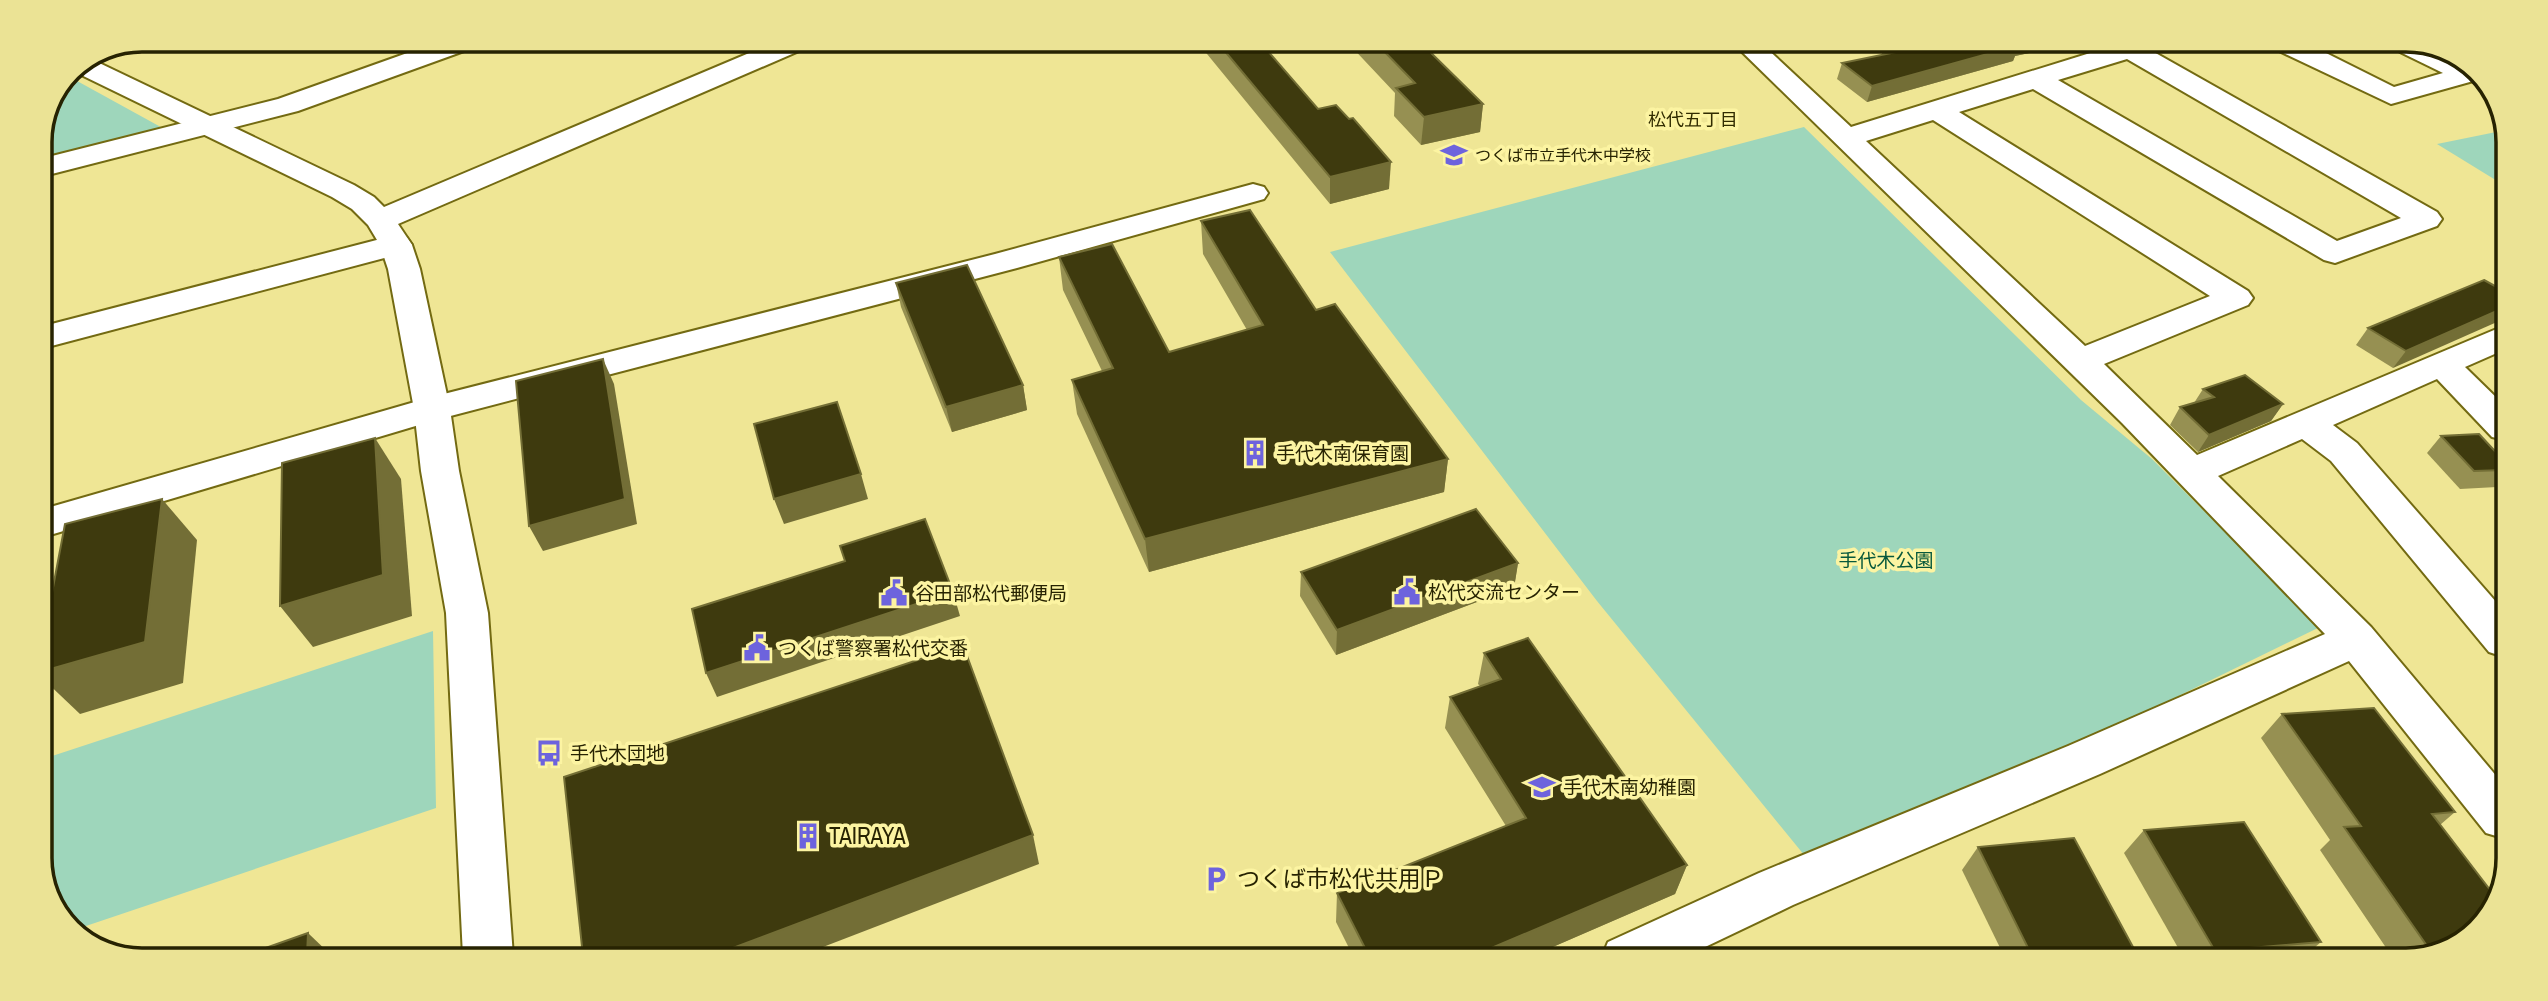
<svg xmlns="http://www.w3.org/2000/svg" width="2548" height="1001" viewBox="0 0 2548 1001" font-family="'Archivo Narrow','Noto Sans JP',sans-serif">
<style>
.green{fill:#9ed6bb}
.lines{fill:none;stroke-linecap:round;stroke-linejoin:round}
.street-casing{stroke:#736a12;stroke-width:4}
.secondary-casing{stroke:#736a12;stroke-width:4}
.street{fill:#fff;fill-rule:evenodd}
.secondary{fill:#fff;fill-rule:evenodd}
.wall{fill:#969052}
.shaded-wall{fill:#736e36}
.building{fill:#3e3a0e;stroke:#736e36;stroke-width:2}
.labels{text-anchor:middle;stroke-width:7;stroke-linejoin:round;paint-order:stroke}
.far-poi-label{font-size:16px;fill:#272302;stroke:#fcf4a2;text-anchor:start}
.far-neighbourhood-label{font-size:18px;fill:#312c00;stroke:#fcf4a2}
.poi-label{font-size:19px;fill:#272302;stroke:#fcf4a2;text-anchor:start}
.park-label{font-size:19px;fill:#07583c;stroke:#fcf4a2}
.near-poi-label{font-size:23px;fill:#272302;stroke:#fcf4a2;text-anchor:start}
.rim{fill:none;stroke:#272302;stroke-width:3.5}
</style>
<rect width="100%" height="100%" fill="#efe695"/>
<g class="green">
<path d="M68,76L168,131L40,161V136Z"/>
<path d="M1804,127L2081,400L2152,459L2320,627L1818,872L1597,601L1330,252Z"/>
<path d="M2506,130L2507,187L2437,144Z"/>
<path d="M433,631L436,808L74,930C31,899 40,808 40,760Z"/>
</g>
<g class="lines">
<g class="street-casing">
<g id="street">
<path d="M441,41H479L475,47L298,111L40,177V159L278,99Z"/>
<path d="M1734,44H1762L1851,127L2116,45H2156L2152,51L2437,212L2442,219L2437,226L2335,263L2324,260L2033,89L1959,112L2248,291L2253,298L2248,305L2104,364L2197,455L2506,325V349L2465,367L2506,407L2505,440L2492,437L2437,379L2333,425L2357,443L2504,611V657L2489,652L2331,461L2302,439L2218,476L2371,627L2503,784V838L2486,833L2349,661L2100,774L1793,905L1680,959H1601L1608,942L1759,873L2068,746L2325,634L2122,423ZM2127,59L2401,218L2337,241L2058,80ZM1933,120L2210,296L2085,346L1866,141Z"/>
<path d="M2275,45H2310L2394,87L2443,73L2400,52L2396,46C2439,44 2450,54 2484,78L2391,104L2279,51Z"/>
<path d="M1253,184L1264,187L1268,193L1264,199L1017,268L439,419L40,538V510L432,397L995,254Z"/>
<path d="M396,235L407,238L412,245L407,252L40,349V327Z"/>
</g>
</g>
<g class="secondary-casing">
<path id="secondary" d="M775,42H810L806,48L398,224L412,245L420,269L450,409L459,471L488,613L513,956H463L446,613L421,471L414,409L388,269L380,245L368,225L352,209L332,197L71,70L93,60L354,185L374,197L384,207Z"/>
</g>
<use href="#street" class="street"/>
<use href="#secondary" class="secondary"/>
</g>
<g class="wall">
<path d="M1198,43H1299L1267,50L1318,109L1389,189L1330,204Z"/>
<path d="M1348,43H1421L1483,104L1480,132L1421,145L1394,116L1395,93Z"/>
<path d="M1872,44L2068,45L2015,56L2013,61L1867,102L1837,79L1842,63L1881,56L1883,50Z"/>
<path d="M1201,221L1316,310L1448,459L1444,492L1149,572L1077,414L1072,380L1102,371L1063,290L1059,257L1169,352L1247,330L1203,254Z"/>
<path d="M896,283L1023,385L1027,410L952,432L901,307Z"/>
<path d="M2506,292L2393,368L2356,345L2368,328Z"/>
<path d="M2203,389L2283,404L2271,421L2198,452L2170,425L2180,407L2194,403Z"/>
<path d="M2441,436L2505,462V478L2497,487L2460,489L2427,453Z"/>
<path d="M1518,563L1514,588L1336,655L1300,596L1301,572Z"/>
<path d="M1484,653L1687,865L1675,894L1525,959L1354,958L1336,922L1337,893L1506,826L1445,728L1450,697L1480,686L1478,684Z"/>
<path d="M2282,714L2455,812L2440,825L2463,943L2406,961H2395L2320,850L2330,840L2261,738Z"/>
<path d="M2144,830L2321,942L2300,960H2185L2124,853Z"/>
<path d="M1978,847L2140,960H2006L1962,870Z"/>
</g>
<g class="shaded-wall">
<path d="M1249,43H1299L1249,54Z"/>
<path d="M2013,45H2068L2015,56L2013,61L1867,102L1872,86Z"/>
<path d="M1483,104L1480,132L1421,145L1424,117Z"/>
<path d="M1391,162L1389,189L1330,204V177Z"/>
<path d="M2506,307V318L2393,368L2406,351Z"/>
<path d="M603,359L614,384L637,524L543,551L529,526Z"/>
<path d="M1023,385L1027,410L952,432L946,407Z"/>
<path d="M2283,404L2271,421L2198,452L2209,435Z"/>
<path d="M375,438L401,479L412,616L313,647L280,606Z"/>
<path d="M1448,459L1444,492L1149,572L1145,539Z"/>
<path d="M861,474L868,499L784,524L774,499Z"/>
<path d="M162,499L197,540L183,683L80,714L40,676V672Z"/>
<path d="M1518,563L1514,588L1336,655L1337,630Z"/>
<path d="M953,592L960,616L717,697L706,673Z"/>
<path d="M1033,835L1039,864L797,957H709Z"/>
<path d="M1687,865L1675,894L1525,959L1468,958Z"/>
<path d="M308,933L331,955V956H307Z"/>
</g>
<g class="building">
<path d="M1218,43H1261L1318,109L1336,105L1349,119L1353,118L1391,162L1330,177Z"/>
<path d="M1376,43H1421L1483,104L1424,117L1396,88L1415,83Z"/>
<path d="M1891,44L2019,45H2020L1872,86L1842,63L1901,51Z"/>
<path d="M1250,210L1316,310L1335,304L1448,459L1145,539L1072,380L1113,368L1059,257L1112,244L1169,352L1263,325L1201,221Z"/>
<path d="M967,265L1023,385L946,407L896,283Z"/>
<path d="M2484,280L2506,292V307L2406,351L2368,328Z"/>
<path d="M603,359L625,499L529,526L516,381Z"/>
<path d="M2245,375L2283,404L2209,435L2180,407L2214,397L2203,389Z"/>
<path d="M837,402L861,474L774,499L754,424Z"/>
<path d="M2479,434L2505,462V470L2474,471L2441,436Z"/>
<path d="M375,438L383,575L280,606L282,463Z"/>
<path d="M162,499L145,642L40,672V656L65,524Z"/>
<path d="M1476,509L1518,563L1337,630L1301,572Z"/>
<path d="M925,519L953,592L706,673L692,609L845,561L840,546Z"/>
<path d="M1528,638L1687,865L1468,958H1370L1337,893L1526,818L1450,697L1501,679L1484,653Z"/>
<path d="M963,645L1033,835L709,957L583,956L564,777Z"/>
<path d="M2374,708L2455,812L2432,814L2497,899L2463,943L2432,953L2344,827L2361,826L2282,714Z"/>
<path d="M2244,822L2321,942L2215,951L2144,830Z"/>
<path d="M2074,838L2140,960H2034L1978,847Z"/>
<path d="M308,933L307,956H243Z"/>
</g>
<defs>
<g id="school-bare" transform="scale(2.1)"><path d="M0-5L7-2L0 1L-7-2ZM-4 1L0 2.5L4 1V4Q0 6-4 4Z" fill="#6d63dd" stroke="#fcf4a2" stroke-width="2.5" paint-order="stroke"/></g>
<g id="building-bare" transform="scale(2.1)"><path d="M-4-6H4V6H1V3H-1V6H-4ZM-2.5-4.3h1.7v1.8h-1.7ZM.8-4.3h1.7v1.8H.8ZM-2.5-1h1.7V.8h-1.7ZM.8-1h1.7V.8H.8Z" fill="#6d63dd" stroke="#fcf4a2" stroke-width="2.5" paint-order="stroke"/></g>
<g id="civic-bare" transform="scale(2.1)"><path d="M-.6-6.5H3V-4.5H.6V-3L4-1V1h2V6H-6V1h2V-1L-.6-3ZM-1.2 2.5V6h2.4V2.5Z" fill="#6d63dd" stroke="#fcf4a2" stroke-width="2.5" paint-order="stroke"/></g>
<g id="bus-bare" transform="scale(2.1)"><path d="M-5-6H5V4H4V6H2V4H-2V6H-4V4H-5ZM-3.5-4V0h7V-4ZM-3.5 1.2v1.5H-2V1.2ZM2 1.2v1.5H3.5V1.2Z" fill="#6d63dd" stroke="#fcf4a2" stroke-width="2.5" paint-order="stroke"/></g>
<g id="parking-bare" transform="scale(2.1)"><path d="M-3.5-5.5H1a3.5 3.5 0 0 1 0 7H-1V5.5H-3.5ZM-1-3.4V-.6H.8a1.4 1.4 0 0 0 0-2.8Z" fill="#6d63dd" stroke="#fcf4a2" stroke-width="2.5" paint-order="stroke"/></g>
</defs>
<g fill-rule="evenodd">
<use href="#school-bare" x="1454" y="155"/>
<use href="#building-bare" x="1255" y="453"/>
<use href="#civic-bare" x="1407" y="592"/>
<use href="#civic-bare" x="894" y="593"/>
<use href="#civic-bare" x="757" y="648"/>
<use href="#bus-bare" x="549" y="753"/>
<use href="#school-bare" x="1542" y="787"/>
<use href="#building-bare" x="808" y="836"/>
<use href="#parking-bare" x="1216" y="879"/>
</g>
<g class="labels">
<g class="far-poi-label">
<text x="1475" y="161">つくば市立手代木中学校</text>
</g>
<g class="far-neighbourhood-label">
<text x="1693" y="126">松代五丁目</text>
</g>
<g class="poi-label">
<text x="1276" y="460">手代木南保育園</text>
<text x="1428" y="599">松代交流センター</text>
<text x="915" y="600">谷田部松代郵便局</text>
<text x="778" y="655">つくば警察署松代交番</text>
<text x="570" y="760">手代木団地</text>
<text x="1563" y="794">手代木南幼稚園</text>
</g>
<g class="park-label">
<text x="1886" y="567">手代木公園</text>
</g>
<g class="near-poi-label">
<text x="829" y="844">TAIRAYA</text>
<text x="1237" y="887">つくば市松代共用Ｐ</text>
</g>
</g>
<path d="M0 0H2548V1001H0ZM142 52H2406A90 90 0 0 1 2496 142V858A90 90 0 0 1 2406 948H142A90 90 0 0 1 52 858V142A90 90 0 0 1 142 52Z" fill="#ebe395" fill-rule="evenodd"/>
<path class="rim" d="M142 52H2406A90 90 0 0 1 2496 142V858A90 90 0 0 1 2406 948H142A90 90 0 0 1 52 858V142A90 90 0 0 1 142 52Z"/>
</svg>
